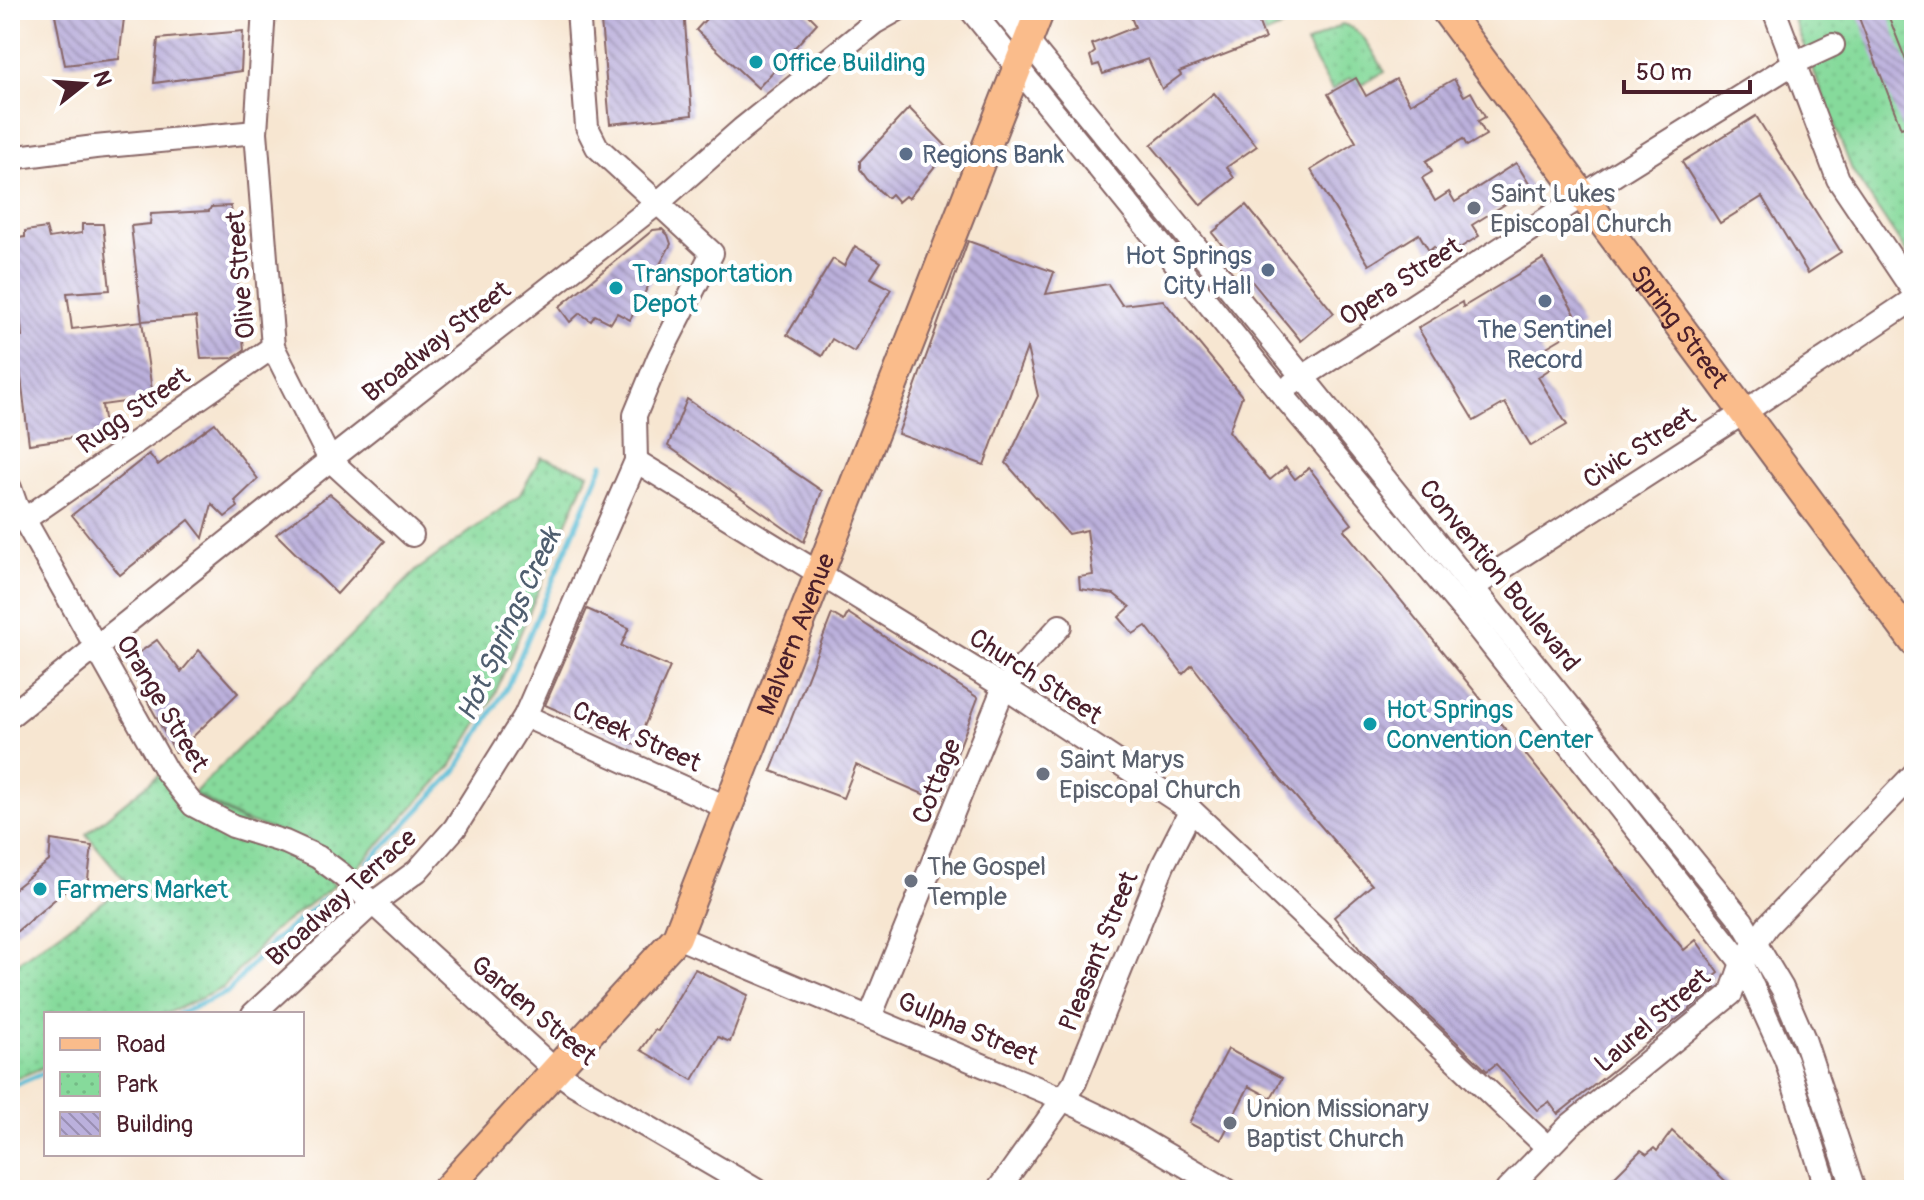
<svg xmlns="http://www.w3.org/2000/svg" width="1924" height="1200" viewBox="0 0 1924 1200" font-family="Pangolin,sans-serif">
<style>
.park{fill:url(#park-dots);stroke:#687c63;stroke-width:2}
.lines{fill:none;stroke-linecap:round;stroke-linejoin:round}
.stream{stroke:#57bcd5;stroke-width:5}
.building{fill:url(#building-back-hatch)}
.minor-casing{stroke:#876565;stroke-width:26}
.major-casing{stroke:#876565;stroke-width:32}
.minor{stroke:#fff;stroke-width:22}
.major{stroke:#fabc8b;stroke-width:28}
.culture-dot{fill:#0f9aa8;stroke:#fff;stroke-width:3}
.service-dot{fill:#5c6f8a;stroke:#fff;stroke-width:3}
.worship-dot{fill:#6b7280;stroke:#fff;stroke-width:3}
.labels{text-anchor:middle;stroke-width:8;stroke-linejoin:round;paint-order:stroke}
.culture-label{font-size:26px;fill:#0d838f;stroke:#fff;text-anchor:start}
.service-label{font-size:26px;fill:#4e5e75;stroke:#fff;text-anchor:start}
.worship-label{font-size:26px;fill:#5b616d;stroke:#fff;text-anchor:start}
.street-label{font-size:26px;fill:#4a1f2b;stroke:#fff}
.water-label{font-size:28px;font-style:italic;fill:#4f5e6f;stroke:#fff}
</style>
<defs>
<pattern id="park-dots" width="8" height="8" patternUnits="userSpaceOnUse" patternTransform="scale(2)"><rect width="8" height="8" fill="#86da9b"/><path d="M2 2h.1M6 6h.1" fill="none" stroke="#75bb86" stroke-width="1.8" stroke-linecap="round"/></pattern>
<pattern id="building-back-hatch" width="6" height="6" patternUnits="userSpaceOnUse" patternTransform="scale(2)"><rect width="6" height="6" fill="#bbb0dc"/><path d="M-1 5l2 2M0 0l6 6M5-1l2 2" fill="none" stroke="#9a8fb3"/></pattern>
</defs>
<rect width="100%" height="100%" fill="#fff"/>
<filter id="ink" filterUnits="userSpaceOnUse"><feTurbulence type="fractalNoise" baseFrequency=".0125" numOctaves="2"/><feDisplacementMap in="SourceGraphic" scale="16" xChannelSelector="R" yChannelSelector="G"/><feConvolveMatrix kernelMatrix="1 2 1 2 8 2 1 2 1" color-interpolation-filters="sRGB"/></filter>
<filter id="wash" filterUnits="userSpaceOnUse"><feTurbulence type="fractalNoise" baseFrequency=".006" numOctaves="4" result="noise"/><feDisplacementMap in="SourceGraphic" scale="32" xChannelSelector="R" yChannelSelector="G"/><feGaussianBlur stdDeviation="1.8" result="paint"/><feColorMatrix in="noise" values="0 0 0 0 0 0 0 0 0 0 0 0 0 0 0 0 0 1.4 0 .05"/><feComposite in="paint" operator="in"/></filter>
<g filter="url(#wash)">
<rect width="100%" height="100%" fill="#f7e6d1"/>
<g class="park">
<path d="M1256,10H1294L1298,20L1265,35Z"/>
<path d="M1790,10H1914V264L1852,170Z"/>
<path d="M1342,24C1364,29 1374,54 1385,72L1361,84L1350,78L1332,90L1306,44Z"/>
<path d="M541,457L588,473L494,696L452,765L355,870L314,843L242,820L194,793L417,570L519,496Z"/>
<path d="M160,774L312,862L335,885L273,931L223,988L166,1014H46V1066L10,1081V968L128,884L86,834Z"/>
</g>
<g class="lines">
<g class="stream">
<path d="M368,863L456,771L507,687L603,464"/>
<path d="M179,1014L228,992L270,944L326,898"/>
<path d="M10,1087L46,1072"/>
</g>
</g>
<g id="blocks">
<g class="building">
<path d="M54,10H125L119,59L65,65Z"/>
<path d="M600,10H684L692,115L610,124Z"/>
<path d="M714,10H804L817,23L758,88L696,30Z"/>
<path d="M1128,10H1254L1265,39L1179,72L1181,75L1162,89L1148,59L1103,74L1099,64L1093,66L1090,56L1095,52L1092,44L1135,27Z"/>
<path d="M1856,10H1886L1914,81V124L1901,128Z"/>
<path d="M243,31L241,71L154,83L158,39Z"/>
<path d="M1356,78L1366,96L1396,79L1410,104L1454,79L1464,96L1471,92L1485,117L1478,121L1486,135L1467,146L1463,139L1426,161L1432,172L1422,178L1435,201L1449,192L1455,202L1516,163L1533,190L1516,201L1515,198L1472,225L1479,236L1442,259L1434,247L1429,251L1419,234L1369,265L1311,170L1356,142L1328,94Z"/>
<path d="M1214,93L1257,146L1227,167L1234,178L1201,205L1151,145Z"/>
<path d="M909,108L949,149L909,198L905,196L898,202L891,194L887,198L867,179L860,169V161Z"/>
<path d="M1756,116L1841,252L1808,273L1762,197L1720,223L1682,162Z"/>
<path d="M1246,205L1334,313L1301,341L1212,233Z"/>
<path d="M231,206L244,350L232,358L201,359L196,317L142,321L131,226L150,224L151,214L209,211L211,207Z"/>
<path d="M82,224H103L110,290L67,293L72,329L142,321L153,398L102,405L106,433L29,444L16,336H22L18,293L10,294V239L25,237V231L46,228L49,238L82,233Z"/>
<path d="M662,229L668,235L671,244L630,320L617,313L611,323L595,315L591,321L580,313L570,322L559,307L653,230Z"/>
<path d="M968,241L1054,272L1046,294L1108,284L1122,305L1163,300L1242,396L1229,431L1251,459L1270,480L1286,467L1295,479L1309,468L1352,524L1344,530L1684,950L1696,940L1719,973L1710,980L1716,988L1558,1114L1549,1102L1537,1110L1496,1064L1487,1071L1362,952L1334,917L1372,885L1281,780L1192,665L1183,674L1146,626L1133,634L1119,617L1130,607L1114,594L1080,589L1079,577L1093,575L1087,530L1068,534L1006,463L1038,396L1027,348L984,465L898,434Z"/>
<path d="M855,246L881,262L871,278L891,289L854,352L832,339L822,356L787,335L833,259L844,266Z"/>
<path d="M1543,259L1582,326L1540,351L1550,369L1538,377L1567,425L1531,446L1505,403L1474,421L1418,328L1462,302L1463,307Z"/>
<path d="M687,399L822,491L804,542L668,446Z"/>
<path d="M215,423L258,479L235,501L238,507L225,517L212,504L203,538L189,520L120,575L72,515L149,454L158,465Z"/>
<path d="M330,494L385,541L337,594L276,534Z"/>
<path d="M587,609L629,628L621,646L670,667L636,745L545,705Z"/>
<path d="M848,613L978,698L939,801L856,765L843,798L771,771L832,614L844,621Z"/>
<path d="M157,640L181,672L199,650L238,693L176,753L126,662Z"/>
<path d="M51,840L92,846L87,887L72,885L10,937V892L49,861Z"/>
<path d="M695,969L748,995L730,1042L718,1037L693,1080L641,1050L655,1030L658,1031Z"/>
<path d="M1228,1049L1282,1078L1271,1098L1249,1086L1221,1140L1189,1123Z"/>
<path d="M1672,1131L1735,1190H1601L1641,1150L1647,1154L1654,1148L1657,1151Z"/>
</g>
</g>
</g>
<g filter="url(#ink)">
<use href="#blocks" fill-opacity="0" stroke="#876565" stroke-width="2"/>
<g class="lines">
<g class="minor-casing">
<g id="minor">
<path d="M264,10L256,132L273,347L330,460L412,535"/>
<path d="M971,10L1280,392L1466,613L1742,963L1786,1060L1827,1190"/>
<path d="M1002,10L1309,385L1742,921L1782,988L1804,1039L1854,1190"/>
<path d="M1774,10L1838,179L1914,292"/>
<path d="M10,158L95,147L256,132"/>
<path d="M1292,384L1619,172L1794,63L1833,45"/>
<path d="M636,461L1004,687L1191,810L1547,1147"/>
<path d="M10,488L16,505L166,771L193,805L233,826L285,842L318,857L342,875L555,1070L574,1084L756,1190"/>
<path d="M25,519L273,347"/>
<path d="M1473,587L1743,413L1914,299"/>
<path d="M10,716L330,460L659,202L742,129L874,23L897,10"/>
<path d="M525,716L726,807"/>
<path d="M677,937L1063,1099L1109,1121L1227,1190"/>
<path d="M253,1014L372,904L417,871L455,828L525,716L636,461L635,415L659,357L712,253L597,147L587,127L578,10"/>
<path d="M870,1017L1004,687L1060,626"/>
<path d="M998,1190L1075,1082L1163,865L1191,810"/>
<path d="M1507,1190L1570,1125L1731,994L1742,963L1767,926L1914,774"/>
<path d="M1908,1190L1914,1183"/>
</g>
</g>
<g class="major-casing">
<g id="major">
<path id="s1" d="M1445,10L1914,642"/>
<path id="s2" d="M446,1190L677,937L1040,10"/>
</g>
</g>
<use href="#minor" class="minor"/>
<use href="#major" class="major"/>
</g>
</g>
<g class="culture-dot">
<circle cx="756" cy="62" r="8"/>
<circle cx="616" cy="288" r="8"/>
<circle cx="1370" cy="724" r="8"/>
<circle cx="40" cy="889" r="8"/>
</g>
<g class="service-dot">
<circle cx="906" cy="154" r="8"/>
<circle cx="1268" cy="270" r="8"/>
<circle cx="1545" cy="301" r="8"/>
</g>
<g class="worship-dot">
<circle cx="1474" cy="208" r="8"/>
<circle cx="1043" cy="774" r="8"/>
<circle cx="911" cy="881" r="8"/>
<circle cx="1230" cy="1123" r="8"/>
</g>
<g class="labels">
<g class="culture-label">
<text x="772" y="71">Office Building</text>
<text x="632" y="282">Transportation<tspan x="632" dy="30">Depot</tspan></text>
<text x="1386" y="718">Hot Springs<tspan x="1386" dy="30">Convention Center</tspan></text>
<text x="56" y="898">Farmers Market</text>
</g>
<g class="service-label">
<text x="922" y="163">Regions Bank</text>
<text x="1252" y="264" text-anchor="end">Hot Springs<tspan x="1252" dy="30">City Hall</tspan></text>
<text x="1545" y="338" text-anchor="middle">The Sentinel<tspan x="1545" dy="30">Record</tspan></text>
</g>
<g class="worship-label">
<text x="1490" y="202">Saint Lukes<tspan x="1490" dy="30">Episcopal Church</tspan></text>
<text x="1059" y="768">Saint Marys<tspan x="1059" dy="30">Episcopal Church</tspan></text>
<text x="927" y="875">The Gospel<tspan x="927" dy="30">Temple</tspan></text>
<text x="1246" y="1117">Union Missionary<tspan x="1246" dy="30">Baptist Church</tspan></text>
</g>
<g class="street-label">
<text transform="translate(240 275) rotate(-95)" y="9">Olive Street</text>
<text transform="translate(1400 281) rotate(-33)" y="9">Opera Street</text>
<text dy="9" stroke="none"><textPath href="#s1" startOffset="394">Spring Street</textPath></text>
<text transform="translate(436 341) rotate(-38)" y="9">Broadway Street</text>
<text transform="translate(133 410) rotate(-35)" y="9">Rugg Street</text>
<text transform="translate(1639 447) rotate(-33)" y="9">Civic Street</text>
<text transform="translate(1500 575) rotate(51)" y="9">Convention Boulevard</text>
<text dy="9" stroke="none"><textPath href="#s2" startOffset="668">Malvern Avenue</textPath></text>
<text transform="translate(1036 676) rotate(33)" y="9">Church Street</text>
<text transform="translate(163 703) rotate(59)" y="9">Orange Street</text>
<text transform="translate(637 736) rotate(24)" y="9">Creek Street</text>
<text transform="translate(936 781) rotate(-68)" y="9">Cottage</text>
<text transform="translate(341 897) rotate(-42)" y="9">Broadway Terrace</text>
<text transform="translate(1098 951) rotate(-68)" y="9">Pleasant Street</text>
<text transform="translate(534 1010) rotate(40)" y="9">Garden Street</text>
<text transform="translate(1652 1020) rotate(-41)" y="9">Laurel Street</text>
<text transform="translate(968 1028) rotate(23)" y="9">Gulpha Street</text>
</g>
<g class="water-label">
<text transform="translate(508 624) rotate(-65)" y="10">Hot Springs Creek</text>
</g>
</g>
<rect width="1924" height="1200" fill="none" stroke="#fff" stroke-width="40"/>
<rect x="44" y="1012" width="260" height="144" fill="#ffffff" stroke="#b7a5aa" stroke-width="2"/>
<rect x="60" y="1038" width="40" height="12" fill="#fabc8b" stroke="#b7a5aa" stroke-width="2"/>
<text x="116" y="1052" font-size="24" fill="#4a1f2b">Road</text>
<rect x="60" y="1072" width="40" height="24" fill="url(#park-dots)" stroke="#b7a5aa" stroke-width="2"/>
<text x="116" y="1092" font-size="24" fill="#4a1f2b">Park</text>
<rect x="60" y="1112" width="40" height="24" fill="url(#building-back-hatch)" stroke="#b7a5aa" stroke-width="2"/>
<text x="116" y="1132" font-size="24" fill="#4a1f2b">Building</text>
<g transform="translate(84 84) rotate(73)" stroke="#ffffff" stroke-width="6" paint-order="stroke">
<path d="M0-6L14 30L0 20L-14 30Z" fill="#4a1f2b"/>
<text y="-12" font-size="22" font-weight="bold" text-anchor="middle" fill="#4a1f2b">N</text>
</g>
<path d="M1624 80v12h126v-12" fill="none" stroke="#4a1f2b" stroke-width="4"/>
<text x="1636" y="80" font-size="24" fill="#4a1f2b" stroke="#ffffff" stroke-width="6" paint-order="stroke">50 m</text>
</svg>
